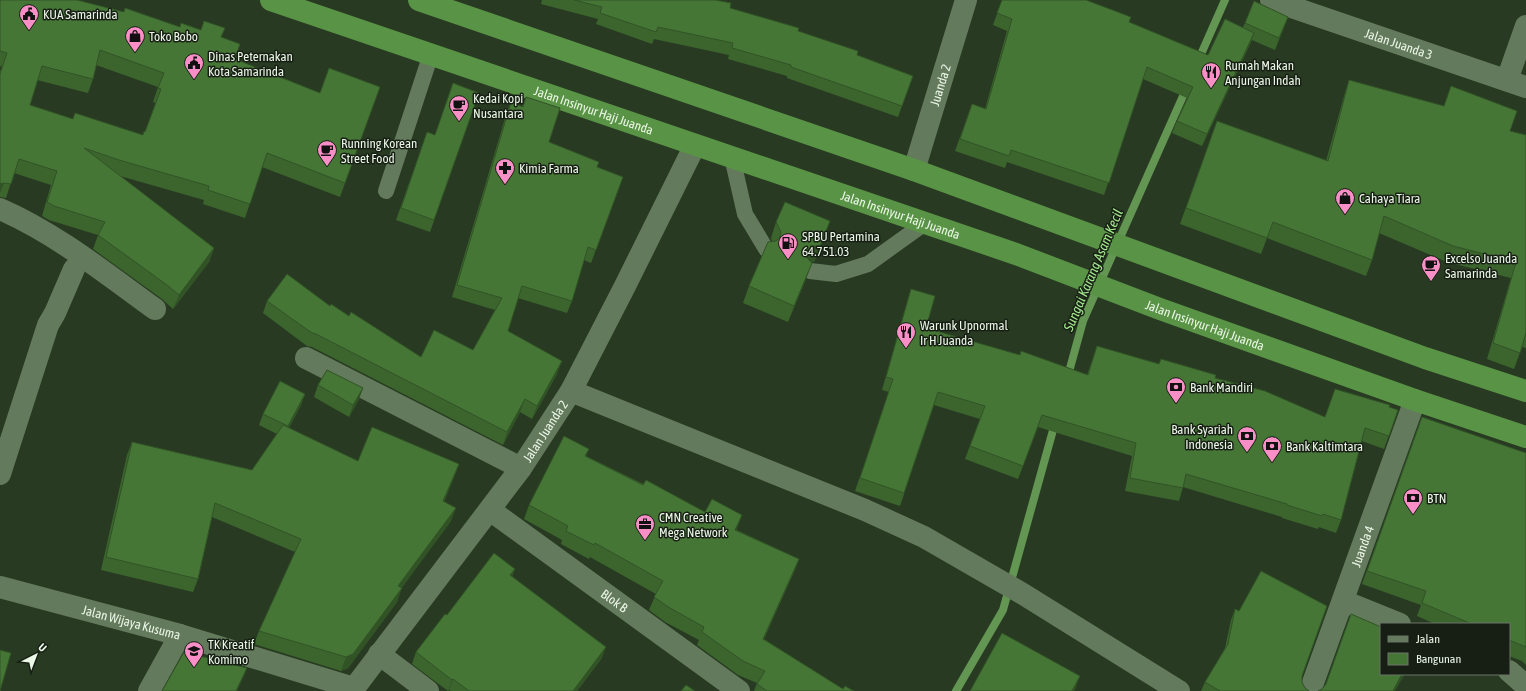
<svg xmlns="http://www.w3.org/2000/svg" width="1526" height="691" viewBox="0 0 1526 691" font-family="'Asap Condensed',sans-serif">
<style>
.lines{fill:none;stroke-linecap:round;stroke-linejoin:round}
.stream{stroke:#639553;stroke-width:8}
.lane{stroke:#647a5d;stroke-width:16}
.street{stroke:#647a5d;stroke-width:22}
.highway{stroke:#599345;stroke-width:22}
.wall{fill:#3c652e;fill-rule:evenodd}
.shaded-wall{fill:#315326}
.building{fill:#467636;stroke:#315326;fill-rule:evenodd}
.labels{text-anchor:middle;stroke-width:3;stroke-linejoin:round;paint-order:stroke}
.poi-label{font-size:13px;fill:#ebf7e7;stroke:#171f14;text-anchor:start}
.street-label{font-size:13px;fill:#ebf7e7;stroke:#171f14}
.water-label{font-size:14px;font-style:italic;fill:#a4e88e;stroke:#171f14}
</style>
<rect width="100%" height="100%" fill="#283b22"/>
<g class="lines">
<g class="stream">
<path d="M1198,61L1225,0"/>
<path d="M1067,379L1083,321L1187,87"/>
<path d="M956,691L1003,610L1055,423"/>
</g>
<g class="lane">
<path d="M732,157L745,214L766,249"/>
<path d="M386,191L431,54"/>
<path d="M810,271L836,274L868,264L925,223"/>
</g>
<g class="street">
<path id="s1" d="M1271,0L1526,87"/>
<path d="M1507,80L1526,26"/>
<path id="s2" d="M914,170L966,0"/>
<path d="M0,209C57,234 105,273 155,309"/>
<path d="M306,358L521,468"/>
<path d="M571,391L865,510L924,537L1023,594L1179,691"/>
<path d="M0,474L48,325L55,313L74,269"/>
<path id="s3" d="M490,510L739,691"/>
<path id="s4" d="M0,587L180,635L354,688"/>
<path d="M1343,601L1400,624"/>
<path d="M379,654L428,691"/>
<path d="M1509,671L1526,686"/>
<path d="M149,691L180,635"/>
<path id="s5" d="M352,691L521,468L571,391L625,286L695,145"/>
<path id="s6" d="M1310,691L1415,400"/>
</g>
<g class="highway">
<path id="s7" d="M271,0L1016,254L1160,309L1415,400L1526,437"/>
<path d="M419,0L914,170L1425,358L1526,391"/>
</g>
</g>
<g class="wall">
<path d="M0,0L180,27L221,37L235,59L320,93L380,87L340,197L262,167L245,218L203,204L204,200L120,176L214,248L209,262L173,309L162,299L93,249L98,235L49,220L42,216L51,185L14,173L6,198L0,197V71L2,67L0,66ZM96,65L158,87L153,102L156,103L145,132L142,135L73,119L30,105L37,80L88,93L93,79Z"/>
<path d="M542,0H715L730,8L798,31L857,55L913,76L898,117L787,78V76L728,59L729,55L654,39L652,44L596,24L598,19L541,4Z"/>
<path d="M1002,0L1129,22L1208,55L1243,27L1245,23L1288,17L1275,50L1252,40L1202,146L1172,133L1177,121L1187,98L1143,79L1104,195L1007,162L1005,168L955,151L972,104L985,109L1007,31L993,25Z"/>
<path d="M1349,80L1510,131L1526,135V348L1522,347L1514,369L1487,359L1511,278L1447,262L1379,233L1372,260L1366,276L1267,238L1261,254L1180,224L1217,121L1326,161L1344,96Z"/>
<path d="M479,93L430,232L396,220L427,132L435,135Z"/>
<path d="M526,97L549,142L597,167L623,177L591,263L584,260L572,301L567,313L518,298L508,331L557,374L532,419L520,412L503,445L312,347L307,346L263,313L267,301L330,306L421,357L473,350L495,310L452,297L506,115L511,102L522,107Z"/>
<path d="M830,221L824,237L814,262H811L806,279L788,322L743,303L749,286L772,241L771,238L776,222Z"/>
<path d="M911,289L926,328L1087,375L1097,346L1159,364L1215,378L1325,417L1389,407L1398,410L1384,449L1362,441L1341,520L1336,533L1319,527L1318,529L1282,518V517L1183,487L1179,501L1125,491L1132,456L1038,427L1018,479L965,459L980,419L934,405L900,506L855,491L889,392L882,390L907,302Z"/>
<path d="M318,385L363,388L359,399L349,417L314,397Z"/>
<path d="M305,394L301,405L289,428L358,461L459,464L444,502L451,521L401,588L397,602L348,668L341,671L254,644L259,631L295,552L212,517L198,579L193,592L101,570L127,455L132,442L252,470L277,434L259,425L263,414Z"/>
<path d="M1422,417L1526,453V665L1522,661L1509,656V624H1435L1417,616L1421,605L1362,584Z"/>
<path d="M589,449L586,456L737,530L799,559L794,572L764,639L843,689L854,691H754L757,683L738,675L697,645L699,640L665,622L649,610L656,594L590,557L589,559L561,544L562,540L524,519L529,505Z"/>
<path d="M512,576L602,658L577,691H451L449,690L448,691L412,664L416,652L447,615Z"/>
<path d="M1235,609L1302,676V682L1305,688L1309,691H1201L1205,682L1225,648L1231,620Z"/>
</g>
<g class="shaded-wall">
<path d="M1288,17L1284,28L1275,50L1279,38Z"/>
<path d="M1254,33L1250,45L1202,146L1207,134Z"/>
<path d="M4,183L0,193V184Z"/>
<path d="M830,221L824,237L814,262H807L802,266L808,250Z"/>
<path d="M214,248L209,262L173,309L179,295Z"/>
<path d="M812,263L806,279L788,322L794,306Z"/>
<path d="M562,361L557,374L532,419L537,406Z"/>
<path d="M363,388L359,399L349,417L353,405Z"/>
<path d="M305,394L301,405L284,438L288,426Z"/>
<path d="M525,399L520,412L503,445L507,432Z"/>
<path d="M459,464L454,478L438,515L443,501Z"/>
<path d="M456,508L451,521L393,600L398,586Z"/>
<path d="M742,515L737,529L730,543L735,530Z"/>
<path d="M799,559L794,572L758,652L763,639Z"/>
<path d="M515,569L511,580L510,575Z"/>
<path d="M402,588L397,602L348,668L341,671L346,657Z"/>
<path d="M606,647L602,658L577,691H573Z"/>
<path d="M247,668L244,676L237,691H236Z"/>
<path d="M1402,674H1405L1395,691H1393Z"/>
<path d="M1080,676L1075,690L1074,691H1072Z"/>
<path d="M453,679L449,690L448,691L452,680Z"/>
</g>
<g class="building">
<path d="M0,0H77L124,12L125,8L180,27L181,23L201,30L204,21L225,28L221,37L240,44L235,59L320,93L329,68L380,87L345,183L267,153L250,204L208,190L209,186L119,160L84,148L214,248L179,295L167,285L98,235L105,222L54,206L47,202L57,171L19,159L11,184L4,183L0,184V74L7,53L0,51ZM100,50L164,73L158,88L161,89L145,132L144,131L143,135L75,113L73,119L30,105L42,66L93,79Z"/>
<path d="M574,0H715L731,3L730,8L799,28L798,31L858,51L857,55L913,76L902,106L791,67V65L732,48L733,43L658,27L656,32L600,13L602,7Z"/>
<path d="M1002,0H1086L1131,17L1129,22L1208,55L1225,19L1254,33L1207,134L1177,121L1193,87L1147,67L1109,183L1011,150L1009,156L960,139L972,104L986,109L1012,19L997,13Z"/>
<path d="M1254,1L1288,17L1279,38L1245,23Z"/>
<path d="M1349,80L1444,106L1451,86L1517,111L1510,131L1526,135V333L1520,353L1493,343L1516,262L1453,246L1384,216L1372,260L1273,222L1267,238L1186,208L1217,121L1328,161Z"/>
<path d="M453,83L479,93L434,220L401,208L427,132L435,135Z"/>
<path d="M526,97L560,108L549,142L599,162L597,167L623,177L596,250L588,247L572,301L522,286L508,331L562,361L537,406L525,399L507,432L316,334L312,333L267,301L287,274L330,306L331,304L349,316L351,312L421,357L434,330L473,350L502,298L457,285L511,102L523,107Z"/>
<path d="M785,202L830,221L820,246H812L808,250L806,254L807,258L812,263L794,306L749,286L768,242L776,241L780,237L781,232L776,222Z"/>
<path d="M911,289L935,296L926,328L1020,355L1021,351L1088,375L1097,346L1159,364L1161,359L1216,375L1215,378L1265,391L1325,417L1335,389L1390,405L1389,407L1398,410L1389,436L1365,428L1341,520L1323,514L1322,516L1287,505V504L1186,474L1183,488L1130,478L1136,443L1042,415L1023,466L970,446L985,406L938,392L904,493L860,478L893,379L886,377Z"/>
<path d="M327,370L363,388L353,405L318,385Z"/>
<path d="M280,381L305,394L288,426L263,414Z"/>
<path d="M1422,417L1526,453V647L1509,640V624H1472L1422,603L1426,591L1367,571Z"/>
<path d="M283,425L358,461L372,427L459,464L443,501L456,508L398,586L402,588L353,654L346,657L259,631L301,539L215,503L198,579L106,557L132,442L252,470Z"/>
<path d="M564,436L589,449L585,456L643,485L646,480L705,512L712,499L742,515L735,530L799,559L763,639L843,689L845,686L854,691H767L757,684L765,671L743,661L702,632L704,627L670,608L654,597L663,581L595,543L594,545L566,531L568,526L529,505Z"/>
<path d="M494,553L515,569L510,575L606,647L573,691H469L453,679L452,680L416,652L445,614L447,615Z"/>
<path d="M1261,571L1327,606L1302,676V682L1305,688L1309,691H1220L1205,682L1228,644L1235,609L1239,611Z"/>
<path d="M1351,614L1381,627V674H1402L1393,691H1318L1322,689L1326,684Z"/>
<path d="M1002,633L1080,676L1072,691H970Z"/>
<path d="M0,650L11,653L0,691Z"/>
<path d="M184,652L247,668L236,691H162Z"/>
<path d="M686,685L695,691H681Z"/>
</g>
<defs>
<g id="civic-pin" transform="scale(1)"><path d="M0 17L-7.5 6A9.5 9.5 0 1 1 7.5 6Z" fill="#fa8fc7" stroke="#171f14"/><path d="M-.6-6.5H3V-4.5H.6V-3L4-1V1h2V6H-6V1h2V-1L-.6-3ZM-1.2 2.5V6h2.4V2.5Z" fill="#111"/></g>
<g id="shop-pin" transform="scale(1)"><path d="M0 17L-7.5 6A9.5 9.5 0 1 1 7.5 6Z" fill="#fa8fc7" stroke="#171f14"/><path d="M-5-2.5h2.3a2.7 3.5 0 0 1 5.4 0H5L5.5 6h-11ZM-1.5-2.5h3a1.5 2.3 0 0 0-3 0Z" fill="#111"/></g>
<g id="restaurant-pin" transform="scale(1)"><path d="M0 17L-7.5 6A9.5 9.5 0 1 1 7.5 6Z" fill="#fa8fc7" stroke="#171f14"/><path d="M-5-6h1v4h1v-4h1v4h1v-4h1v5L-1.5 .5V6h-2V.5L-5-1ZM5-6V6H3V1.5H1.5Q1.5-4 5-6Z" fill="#111"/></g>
<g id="cafe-pin" transform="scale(1)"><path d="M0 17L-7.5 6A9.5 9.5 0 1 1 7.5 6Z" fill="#fa8fc7" stroke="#171f14"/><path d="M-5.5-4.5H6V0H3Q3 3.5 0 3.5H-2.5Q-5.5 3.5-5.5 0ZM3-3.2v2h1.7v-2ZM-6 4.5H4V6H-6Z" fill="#111"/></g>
<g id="pharmacy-pin" transform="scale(1)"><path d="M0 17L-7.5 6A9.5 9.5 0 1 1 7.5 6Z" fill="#fa8fc7" stroke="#171f14"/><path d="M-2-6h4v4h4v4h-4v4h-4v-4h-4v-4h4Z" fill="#111"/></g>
<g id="fuel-pin" transform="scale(1)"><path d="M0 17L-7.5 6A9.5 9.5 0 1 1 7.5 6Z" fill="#fa8fc7" stroke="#171f14"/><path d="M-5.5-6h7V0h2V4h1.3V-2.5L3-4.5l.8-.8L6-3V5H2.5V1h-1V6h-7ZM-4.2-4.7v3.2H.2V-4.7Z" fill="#111"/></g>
<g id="bank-pin" transform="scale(1)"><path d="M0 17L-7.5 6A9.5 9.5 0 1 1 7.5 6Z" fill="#fa8fc7" stroke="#171f14"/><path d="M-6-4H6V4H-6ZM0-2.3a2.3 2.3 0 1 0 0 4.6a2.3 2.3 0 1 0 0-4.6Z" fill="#111"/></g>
<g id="office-pin" transform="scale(1)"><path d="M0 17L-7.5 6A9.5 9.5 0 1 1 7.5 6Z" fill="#fa8fc7" stroke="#171f14"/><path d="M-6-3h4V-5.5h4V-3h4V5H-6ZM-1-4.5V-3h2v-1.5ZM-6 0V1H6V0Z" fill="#111"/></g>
<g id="school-pin" transform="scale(1)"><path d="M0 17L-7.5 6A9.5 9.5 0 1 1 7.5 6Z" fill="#fa8fc7" stroke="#171f14"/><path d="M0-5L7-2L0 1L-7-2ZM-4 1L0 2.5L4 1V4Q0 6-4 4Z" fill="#111"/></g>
</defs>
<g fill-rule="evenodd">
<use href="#civic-pin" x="29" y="14"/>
<use href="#shop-pin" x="135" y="36"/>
<use href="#civic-pin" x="194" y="63"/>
<use href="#restaurant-pin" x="1211" y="72"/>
<use href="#cafe-pin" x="459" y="105"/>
<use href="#cafe-pin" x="327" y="150"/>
<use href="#pharmacy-pin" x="505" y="168"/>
<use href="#shop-pin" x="1345" y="198"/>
<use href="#fuel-pin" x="788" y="243"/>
<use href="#cafe-pin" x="1431" y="265"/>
<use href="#restaurant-pin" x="906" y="332"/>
<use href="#bank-pin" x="1176" y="387"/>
<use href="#bank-pin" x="1247" y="436"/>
<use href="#bank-pin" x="1272" y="446"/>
<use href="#bank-pin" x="1413" y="498"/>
<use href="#office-pin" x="645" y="524"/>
<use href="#school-pin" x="194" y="651"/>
</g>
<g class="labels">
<g class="poi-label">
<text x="43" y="19">KUA Samarinda</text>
<text x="149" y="41">Toko Bobo</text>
<text x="208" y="61">Dinas Peternakan<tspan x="208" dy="15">Kota Samarinda</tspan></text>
<text x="1225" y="70">Rumah Makan<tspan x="1225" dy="15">Anjungan Indah</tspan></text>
<text x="473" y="103">Kedai Kopi<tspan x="473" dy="15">Nusantara</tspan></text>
<text x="341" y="148">Running Korean<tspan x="341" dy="15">Street Food</tspan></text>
<text x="519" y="173">Kimia Farma</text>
<text x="1359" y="203">Cahaya Tiara</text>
<text x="802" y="241">SPBU Pertamina<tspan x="802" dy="15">64.751.03</tspan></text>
<text x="1445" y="263">Excelso Juanda<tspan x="1445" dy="15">Samarinda</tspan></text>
<text x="920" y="330">Warunk Upnormal<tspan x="920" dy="15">Ir H Juanda</tspan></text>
<text x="1190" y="392">Bank Mandiri</text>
<text x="1233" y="434" text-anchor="end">Bank Syariah<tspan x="1233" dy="15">Indonesia</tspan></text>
<text x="1286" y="451">Bank Kaltimtara</text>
<text x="1427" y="503">BTN</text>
<text x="659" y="522">CMN Creative<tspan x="659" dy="15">Mega Network</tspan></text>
<text x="208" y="649">TK Kreatif<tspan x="208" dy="15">Komimo</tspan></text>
</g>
<g class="street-label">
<text dy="5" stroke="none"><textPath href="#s1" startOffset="135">Jalan Juanda 3</textPath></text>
<text dy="5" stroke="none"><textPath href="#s2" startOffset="89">Juanda 2</textPath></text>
<text dy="5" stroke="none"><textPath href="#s7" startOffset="341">Jalan Insinyur Haji Juanda</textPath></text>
<text dy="5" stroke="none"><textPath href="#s7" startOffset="665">Jalan Insinyur Haji Juanda</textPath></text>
<text dy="5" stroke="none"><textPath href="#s7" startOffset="989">Jalan Insinyur Haji Juanda</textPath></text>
<text dy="5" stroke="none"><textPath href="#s5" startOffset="324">Jalan Juanda 2</textPath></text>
<text dy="5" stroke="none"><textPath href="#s6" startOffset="154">Juanda 4</textPath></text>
<text dy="5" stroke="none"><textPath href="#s3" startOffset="154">Blok B</textPath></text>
<text dy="5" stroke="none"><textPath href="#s4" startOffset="136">Jalan Wijaya Kusuma</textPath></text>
</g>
<g class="water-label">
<text transform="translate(1093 270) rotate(-67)" y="5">Sungai Karang Asam Kecil</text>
</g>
</g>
<rect x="1380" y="623" width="130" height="52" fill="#171f14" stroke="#6c7568"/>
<rect x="1388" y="636" width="20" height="6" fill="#647a5d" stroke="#6c7568"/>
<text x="1416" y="643" font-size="12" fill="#ebf7e7">Jalan</text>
<rect x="1388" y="653" width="20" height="12" fill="#467636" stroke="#6c7568"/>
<text x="1416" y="663" font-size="12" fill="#ebf7e7">Bangunan</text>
<g transform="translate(36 655) rotate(42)" stroke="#171f14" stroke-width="3" paint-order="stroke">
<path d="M0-3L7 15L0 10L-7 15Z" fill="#ebf7e7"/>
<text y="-6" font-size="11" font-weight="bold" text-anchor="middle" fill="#ebf7e7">U</text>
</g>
</svg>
